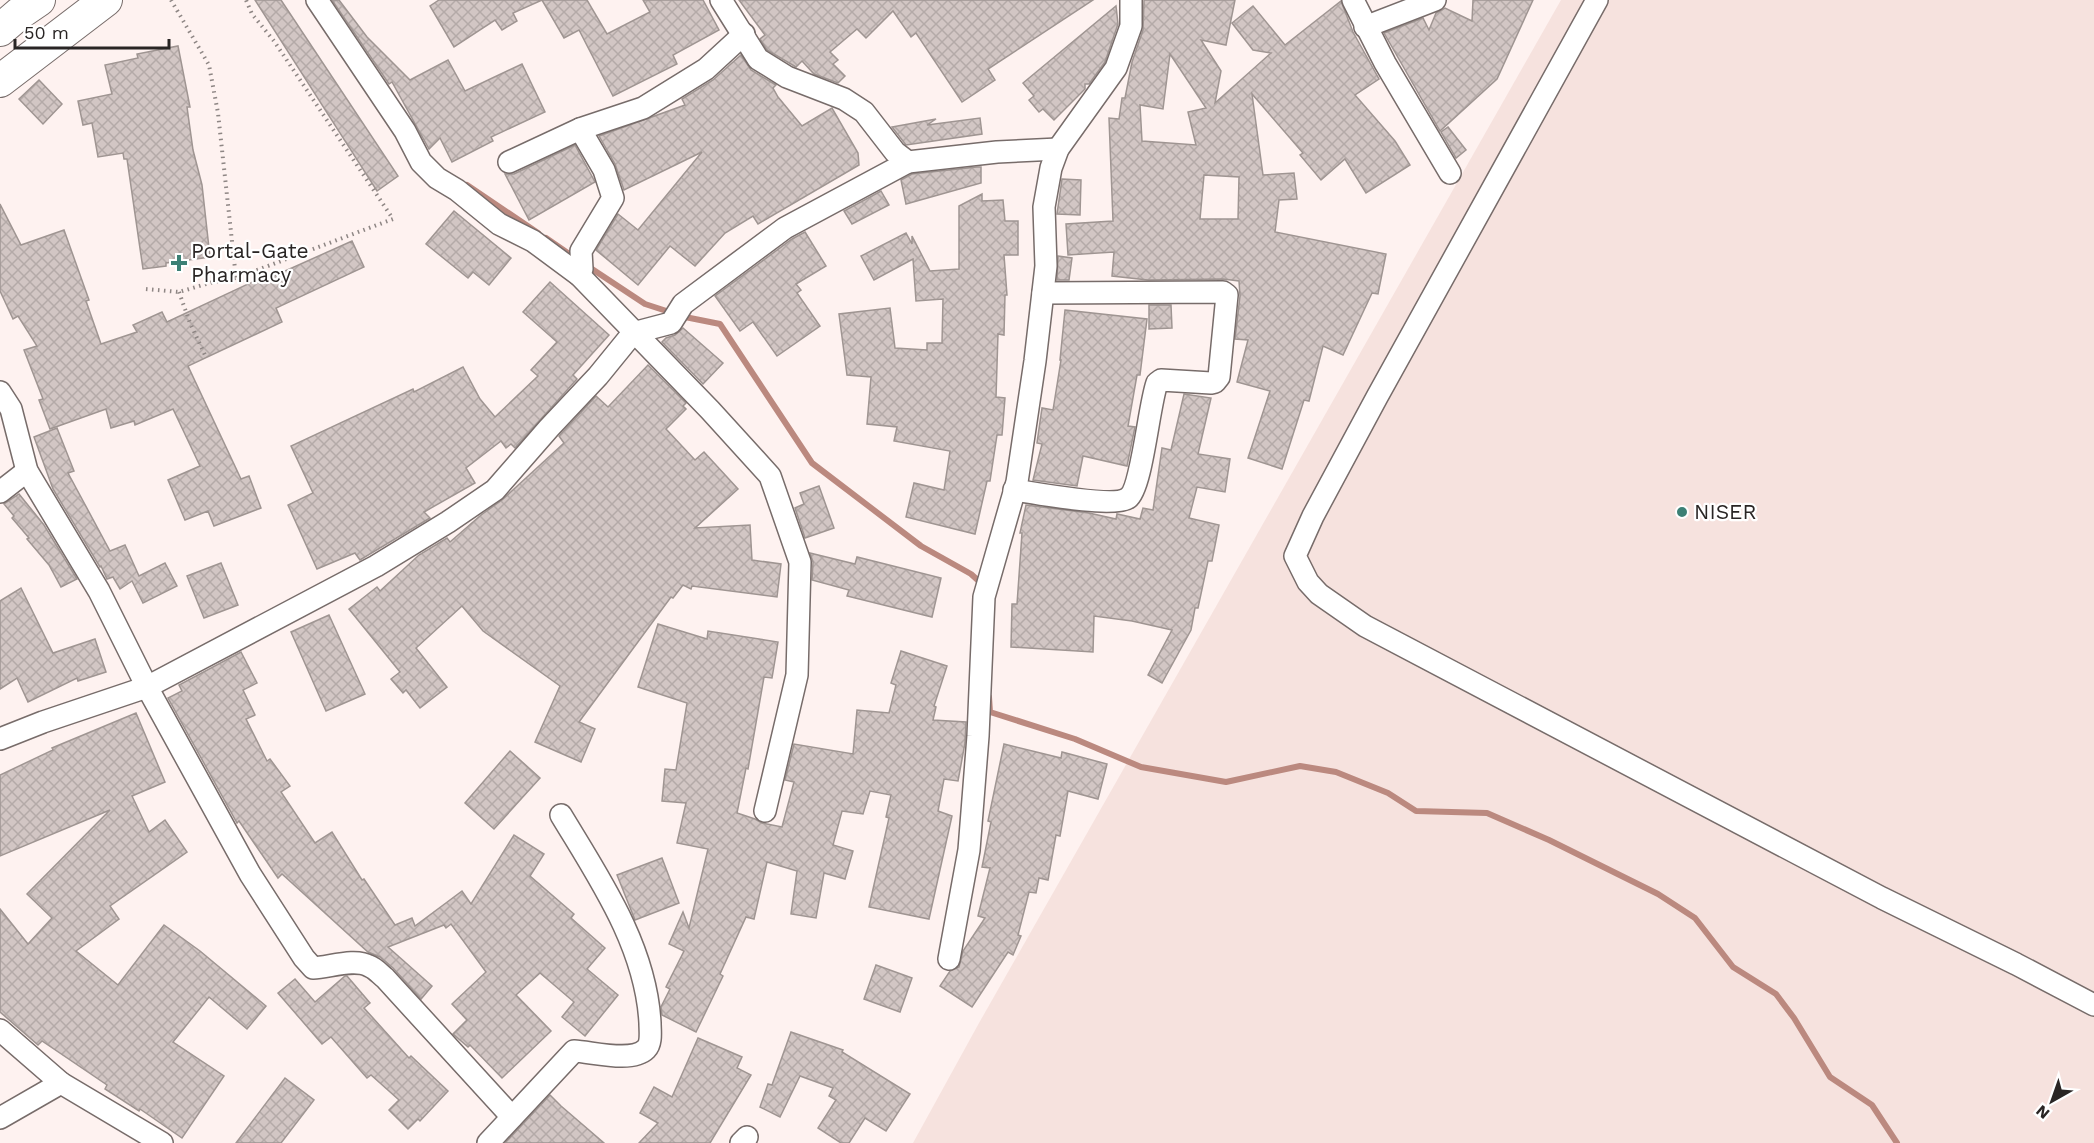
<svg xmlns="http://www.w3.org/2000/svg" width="2094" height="1143" viewBox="0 0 2094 1143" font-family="'Work Sans',sans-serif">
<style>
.built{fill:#f6e2de}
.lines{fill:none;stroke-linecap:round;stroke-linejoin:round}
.stream{stroke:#bb897f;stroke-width:6}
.building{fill:url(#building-cross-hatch);stroke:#9f9592;stroke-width:1.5;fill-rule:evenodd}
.minor-casing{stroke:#776c6a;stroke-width:24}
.highway-casing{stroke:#776c6a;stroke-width:34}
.path{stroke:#8e8684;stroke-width:4;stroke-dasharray:1.5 4.5;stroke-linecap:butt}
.minor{stroke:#fff;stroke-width:21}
.highway{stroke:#fff;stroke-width:32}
.poi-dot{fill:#3c8075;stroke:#fff;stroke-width:2}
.labels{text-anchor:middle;stroke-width:4.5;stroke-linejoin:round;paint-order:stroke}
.poi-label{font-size:21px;fill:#292524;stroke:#fff;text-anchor:start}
</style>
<defs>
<pattern id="building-cross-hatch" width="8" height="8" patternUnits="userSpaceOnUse" patternTransform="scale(1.5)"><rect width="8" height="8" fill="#d2c6c4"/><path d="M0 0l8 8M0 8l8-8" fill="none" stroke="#b4aaa8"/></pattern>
</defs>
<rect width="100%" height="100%" fill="#fef2f0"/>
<path class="built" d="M1561,0H2094V1143H913L979,1023Z"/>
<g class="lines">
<g class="stream">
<path d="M467,185L538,233"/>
<path d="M546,238L575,258"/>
<path d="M586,265L645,304L685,317L720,324L812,463L921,546L971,574L982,584"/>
<path d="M989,697L990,712L1075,739L1141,767L1226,782L1300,766L1336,772L1388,793L1416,811L1487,813L1549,840L1658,894L1695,918L1733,967L1776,994L1794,1018L1830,1077L1872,1105L1897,1143"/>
</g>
</g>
<g class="building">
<path d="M255,0H281L398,176L377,191Z"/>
<path d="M332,0H339L367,37L410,80L448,60L465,91L522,64L545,112L491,137L493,141L452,162L440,138L429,149L392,82L389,84Z"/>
<path d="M439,0H587L607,34L650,12L643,0H703L719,30L673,55L677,64L613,96L579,30L564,38L542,0L513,13L517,21L502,30L495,20L454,47L430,6Z"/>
<path d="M739,0H1093L988,69L995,80L962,102L916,33L911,37L893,11L866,38L857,29L830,52L838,60L833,64L845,76L838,83L814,74L802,61L796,67L767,50L760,39L765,35Z"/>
<path d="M1144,0H1235L1226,45L1201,40L1221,71L1215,103L1271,53L1253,50L1232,23L1253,6L1285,45L1341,1L1353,32L1379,79L1355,95L1395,141L1410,165L1366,193L1345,159L1321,180L1300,155L1303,153L1252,94L1263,175L1294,173L1297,199L1279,200L1275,232L1386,254L1378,294L1372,293L1343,355L1323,346L1309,401L1304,400L1282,469L1248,458L1270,391L1237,382L1248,340L1235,339L1240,296L1239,281L1223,279L1148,280L1112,276L1114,252L1068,255L1066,224L1113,221L1109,118L1119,119L1122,98H1125L1132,62L1143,30ZM1170,54L1206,108L1188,112L1196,145L1142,141L1140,105L1163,109ZM1204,175L1239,177L1238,219H1200Z"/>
<path d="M1473,0H1533L1497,79L1440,131L1384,33L1423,18L1429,30L1436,13L1445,8L1472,21Z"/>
<path d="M1116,6L1118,24L1105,62L1089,84H1085V89L1054,120L1043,109L1039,112L1029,100L1034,96L1023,83Z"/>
<path d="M178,46L190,107H187L193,150L202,185L210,257L166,263V266L143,269L127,159H124L123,153L98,157L92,123L83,125L78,101L112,94L105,65L138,58L137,54Z"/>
<path d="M741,55L751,70L776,85L773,88L778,97L802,126L832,108L858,153L859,165L758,224L753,216L725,233L695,266L670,246L638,285L596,250L618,214L638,230L702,152L624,190L615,164L599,136L685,105L682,99L713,80Z"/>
<path d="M39,80L62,104L43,124L19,99Z"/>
<path d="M980,118L982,134L906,145L892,127L936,119L927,125Z"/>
<path d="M1448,127L1466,150L1456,158L1441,132Z"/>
<path d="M575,145L595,182L529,220L505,174H514Z"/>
<path d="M977,167H981V183L906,204L901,180L912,174Z"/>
<path d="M1062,179L1081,180L1080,215L1057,214Z"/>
<path d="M881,191L889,205L852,224L844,211Z"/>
<path d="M982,194V201L1003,200L1005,221H1018V255H1004L1007,295H1005L1004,335L998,334L996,397L1005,398L1002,435H997L990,481H987L975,534L906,517L914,483L944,490L950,451L894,441L897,427L867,424L871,377L847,375L839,314L890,308L895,348L927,350V343H942L943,299L916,301L913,259L874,280L861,256L906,233L912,244V236L930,271L959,269V206Z"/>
<path d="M0,204L21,245L64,230L89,300L86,301L101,344L137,332L133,325L162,312L167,322L263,277L265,280L352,241L364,267L276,308L282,322L188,366L241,479L249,476L261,508L214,526L208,511L185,520L168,480L200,466L173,409L135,425L134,421L111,428L106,409L50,429L39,400L43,399L24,350L37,346L18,316L13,319L0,291Z"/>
<path d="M454,211L511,258L489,285L473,272L468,278L426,244Z"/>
<path d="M805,232L826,266L796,284L801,290L797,293L820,326L777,356L753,322L740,331L715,296L792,239Z"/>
<path d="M1058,256L1072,258L1069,280H1057Z"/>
<path d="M550,282L609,335L573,375L577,379L515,448L511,444L506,448L501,441L466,468L475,483L424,512L430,518L360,560L355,553L317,569L288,505L313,493L291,446L413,389L414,392L463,367L480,399L495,417L538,376L531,370L557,342L523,312Z"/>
<path d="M1149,305H1171L1172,328L1149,329Z"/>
<path d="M1065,310L1147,319L1140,375H1137L1128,426L1135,427L1127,466L1083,456L1077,486L1033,480L1042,444L1037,443L1042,408L1053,410L1061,360H1060Z"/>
<path d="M683,328L723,363L703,384L662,342L666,338L675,335Z"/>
<path d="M648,365L686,403L683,406L686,409L666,429L695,460L704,452L738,489L695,528L750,525L752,560L781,564L777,597L692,586L691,589L683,585L673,598L671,597L579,722L595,729L581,762L535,742L560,686L483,631L462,606L416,648L447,687L420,708L406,690L403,693L391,679L400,672L349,609L377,587L380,591L419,555L447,538L450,542L481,515L502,500L564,443L559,436L596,396L608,407Z"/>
<path d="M1184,394L1211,398L1198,454L1230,459L1225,492L1197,487L1189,518L1219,525L1212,561H1208L1198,608H1195L1191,630L1162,683L1148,675L1172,630L1132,621L1094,616L1093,652L1011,647L1012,604H1017L1022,533H1020L1026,505L1089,513L1116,519L1117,514L1140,519L1143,508L1153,510L1162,448L1171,450Z"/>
<path d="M57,428L74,471L68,473L110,551L125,545L139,576L165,563L177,586L143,603L132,581L120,589L113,577L107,579L101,566L100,567L53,489L34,437Z"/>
<path d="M819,486L834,528L805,538L795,508L804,504L800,493Z"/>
<path d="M19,494L44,525L77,579L61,587L49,565L27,539L29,538L12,518L14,516L4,504Z"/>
<path d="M810,553L855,564L857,557L941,578L932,617L847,596L849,590L812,580L813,562Z"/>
<path d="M221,563L238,605L204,618L187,576Z"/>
<path d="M21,588L53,653L95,639L106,672L78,681L77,678L28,702L17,678L0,689V601Z"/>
<path d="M329,615L365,694L326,711L291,632Z"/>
<path d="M658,624L707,639L708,631L778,642L772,678L764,677L748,769L746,768L737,813L755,819L762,823L782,827L794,782L785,780L794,744L853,754L857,710L889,713L896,685L891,683L901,651L947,666L934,706L936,707L933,720L966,722L965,743L958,781L944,779L938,811L952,816L929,919L869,907L889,818L886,817L891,795L870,791L863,814L842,811L833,845L853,851L845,879L824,873L816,918L791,914L797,871L767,862L754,919L746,917L720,974L723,976L696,1032L662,1015L661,1007L670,989L666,987L684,951L669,944L683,912L689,928L708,849L677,843L686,803L662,801L665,769L676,770L687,703L638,687Z"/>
<path d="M241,652L257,683L243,690L255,715L246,719L267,761L270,759L290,786L281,792L315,843L332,832L362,880L364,879L395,925L412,918L415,926L462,891L471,904L514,835L544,854L530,876L574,914L571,918L605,948L587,969L618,995L585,1036L562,1017L574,1002L540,973L516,995L551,1031L502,1078L470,1045L468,1047L453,1034L467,1020L452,1004L486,972L451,924L446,928L444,925L388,947L432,986L421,999L393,968L380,957L368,952L282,874L278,878L239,821L237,823L168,698L182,691L179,685Z"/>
<path d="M136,713L165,782L132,796L149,832L165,820L187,852L110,906L119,919L76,951L118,985L164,925L200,951L266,1006L247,1029L209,997L173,1042L224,1076L182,1138L140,1109L139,1111L105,1089L107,1085L42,1041L38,1045L0,1012V909L28,944L52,918L27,894L110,810L0,856V775L53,750L52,748Z"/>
<path d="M1004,744L1061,758L1062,752L1107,764L1098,799L1068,791L1060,836L1056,835L1048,880L1039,878L1036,893L1029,892L1018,935L1021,936L1013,955L1008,952L972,1007L940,986L950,971L959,967L963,951L985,918L978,916L990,868L982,867L991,822L988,821Z"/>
<path d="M510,751L540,778L494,829L465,803Z"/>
<path d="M662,858L679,903L635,920L617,875Z"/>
<path d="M876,965L912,978L900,1012L864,999Z"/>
<path d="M345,976H347L370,1003L364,1008L409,1058L411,1056L448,1091L420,1121L418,1119L408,1129L389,1110L399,1100L371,1075L367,1078L331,1037L322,1044L278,993L295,979L315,1002Z"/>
<path d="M791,1032L843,1050L842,1052L910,1094L886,1131L865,1118L849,1143H841L818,1128L836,1100L829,1096L833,1088L800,1076L780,1117L760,1107L768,1084L772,1085Z"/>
<path d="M698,1038L742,1057L737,1068L751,1075L710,1143H639L658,1123L640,1113L654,1087L672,1097Z"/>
<path d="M285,1078L314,1100L281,1143H236Z"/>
<path d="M550,1095L561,1106L604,1143H505Z"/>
</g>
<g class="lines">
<g class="minor-casing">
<g id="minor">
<path d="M317,0L405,131L421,162L437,178L457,190L499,224L533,241L579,275L710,410L770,476L800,562L797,675L765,811"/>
<path d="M721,0L758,59L787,77L844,99L864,112L895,152L908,162L997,152L1058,149"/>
<path d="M1353,0L1385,63L1450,173"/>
<path d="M1597,0L1377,397L1313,516L1295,556L1308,582L1319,594L1365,626L1882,898L2016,964L2094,1005"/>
<path d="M1365,27L1435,0"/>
<path d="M509,162L580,129"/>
<path d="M579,275L582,269L581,251L613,198L604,170L580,129L643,108L706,69L744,34"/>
<path d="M0,392L11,409L27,471L99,591L147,687L250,874L304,958L313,968C330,967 355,958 369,966C375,968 380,974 385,978L512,1117"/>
<path d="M1014,490C1034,493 1114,508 1128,498C1142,488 1149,404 1157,383L1161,380L1211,383L1215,382L1219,377L1227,295L1223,292L1043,293"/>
<path d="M0,492L27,471"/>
<path d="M0,739L43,722L147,687L376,566L448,522L495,490L549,428L598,376L633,333L671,323L683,304L785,228L908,162"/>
<path d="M949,959L969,850L978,736L984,597L1017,482L1035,361L1046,266L1044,207L1051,168L1058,149L1116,68L1131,26V0"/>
<path d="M0,1030L61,1083L162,1143"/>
<path d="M0,1118L61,1083"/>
<path d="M488,1143L574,1051C593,1052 632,1063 646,1049C652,1043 650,1031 650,1023C646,946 599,878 561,815"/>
<path d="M741,1143L747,1137"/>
</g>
</g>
<g class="highway-casing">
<g id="highway">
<path d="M0,30L20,13L39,0"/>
<path d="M0,81L106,0"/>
</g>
</g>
<g class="path">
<path d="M171,0L209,65L218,113L236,278"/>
<path d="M146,289L179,292L213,282L236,278L393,219L274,41L252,14L246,0"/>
<path d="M179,292L190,323L205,355"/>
</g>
<use href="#minor" class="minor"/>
<use href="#highway" class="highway"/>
</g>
<g class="poi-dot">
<path d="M176 254h6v6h6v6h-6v6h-6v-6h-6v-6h6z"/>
<circle cx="1682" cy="512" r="6"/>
</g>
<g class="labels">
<g class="poi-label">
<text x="191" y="258">Portal-Gate<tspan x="191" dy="24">Pharmacy</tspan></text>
<text x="1694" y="519">NISER</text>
</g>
</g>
<g transform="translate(2052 1101) rotate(220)" stroke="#ffffff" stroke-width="4.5" paint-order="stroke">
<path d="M0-4.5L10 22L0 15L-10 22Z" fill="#292524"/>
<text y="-9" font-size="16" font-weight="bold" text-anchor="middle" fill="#292524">N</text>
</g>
<path d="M15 39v9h154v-9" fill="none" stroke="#292524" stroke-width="3"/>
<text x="24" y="39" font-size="18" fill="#292524" stroke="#ffffff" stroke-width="4.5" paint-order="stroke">50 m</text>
</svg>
